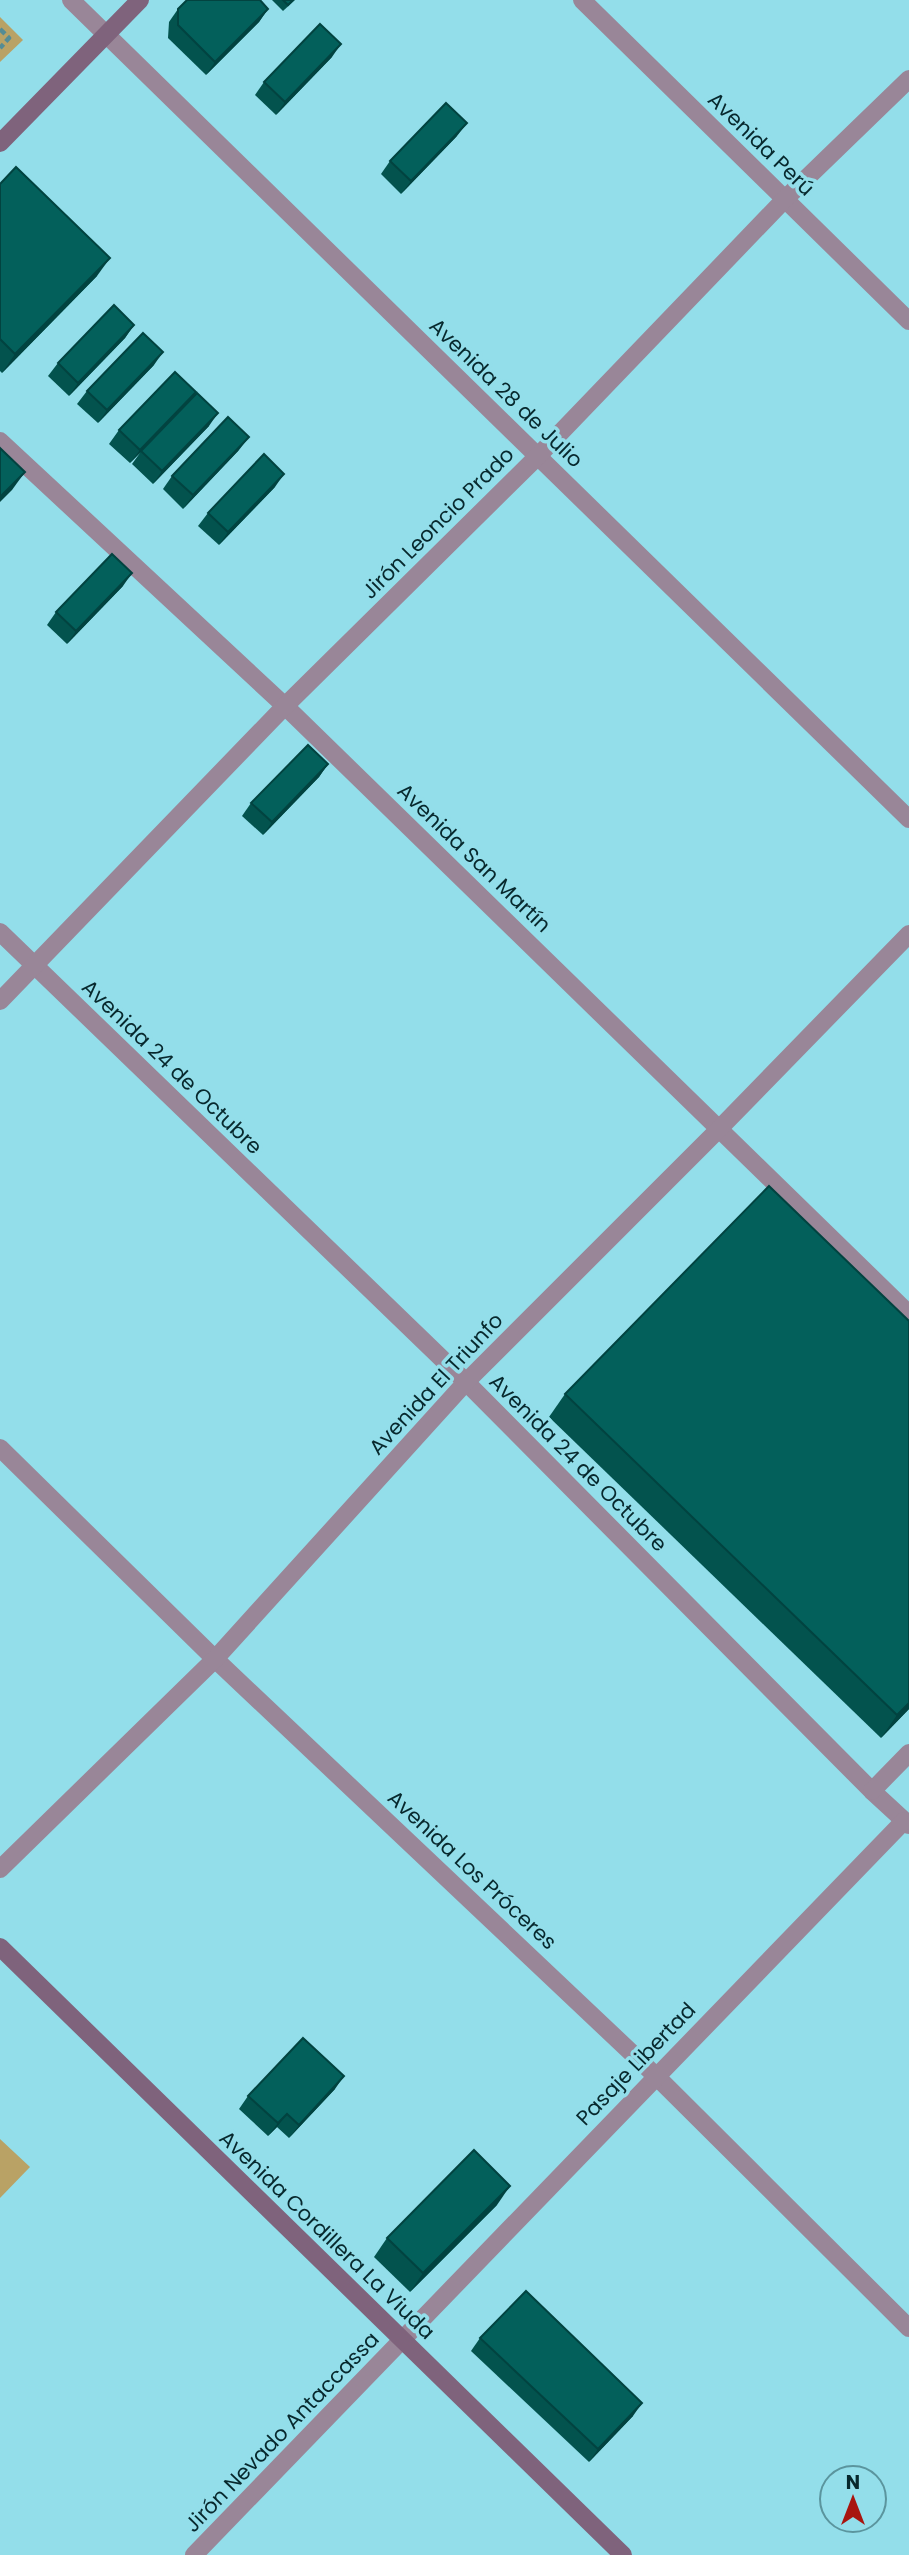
<svg xmlns="http://www.w3.org/2000/svg" width="909" height="2555" viewBox="0 0 909 2555" font-family="Poppins,sans-serif">
<style>
.park{fill:#b9a265}
.lines{fill:none;stroke-linecap:round;stroke-linejoin:round}
.path{stroke:#548c95;stroke-width:4.5;stroke-dasharray:7 3.5;stroke-linecap:butt}
.street{stroke:#998698;stroke-width:18}
.secondary{stroke:#7f637c;stroke-width:18}
.wall{fill:#03534e}
.shaded-wall{fill:#024340}
.building{fill:#03605b;stroke:#024340;stroke-width:2}
.labels{text-anchor:middle;stroke-width:7;stroke-linejoin:round;paint-order:stroke}
.street-label{font-size:21px;fill:#07282d;stroke:#93deea}
</style>
<rect width="100%" height="100%" fill="#93deea"/>
<g class="park">
<path d="M0,17L23,40L0,62Z"/>
<path d="M0,2139L30,2167L0,2198Z"/>
</g>
<g class="lines">
<path class="path" d="M0,29L9,38L0,48"/>
<g class="street">
<path d="M71,0L909,819"/>
<path d="M582,0L909,321"/>
<path d="M0,441L285,706L909,1314"/>
<path d="M0,932L466,1382L872,1791L909,1825"/>
<path d="M0,1001L285,706L538,456L785,199L909,79"/>
<path d="M0,1448L215,1659L656,2076L909,2328"/>
<path d="M872,1791L909,1753"/>
<path d="M0,1869L215,1659L466,1382L719,1129L909,934"/>
<path d="M194,2555L904,1821"/>
</g>
<g class="secondary">
<path d="M0,143L140,0"/>
<path d="M0,1947L623,2555"/>
</g>
</g>
<g class="wall">
<path d="M272,0H295L283,11Z"/>
<path d="M178,9H268L259,22L206,75L168,38L169,22Z"/>
<path d="M332,57L276,115L255,95L264,82Z"/>
<path d="M457,136L401,194L381,174L390,161Z"/>
<path d="M0,184L97,276L2,373L0,371Z"/>
<path d="M134,325L125,338L69,396L48,376L58,363Z"/>
<path d="M154,365L98,423L77,404L87,391Z"/>
<path d="M196,392L188,403L209,426L153,484L132,464L140,453L130,463L109,444L119,430Z"/>
<path d="M239,450L183,509L163,489L172,476Z"/>
<path d="M275,487L219,545L198,526L208,513Z"/>
<path d="M123,586L67,644L47,625L56,612Z"/>
<path d="M328,764L319,777L263,835L242,816L251,803Z"/>
<path d="M909,1321V1709L881,1738L549,1417L565,1394Z"/>
<path d="M335,2089L289,2138L277,2127L268,2136L239,2109L248,2096Z"/>
<path d="M497,2205L410,2292L374,2257L387,2238Z"/>
<path d="M480,2338L633,2416L589,2462L471,2351Z"/>
</g>
<g class="shaded-wall">
<path d="M268,9L259,22L206,75L215,62Z"/>
<path d="M341,44L332,57L276,115L285,102Z"/>
<path d="M467,123L457,136L401,194L411,181Z"/>
<path d="M110,258L97,276L2,373L15,354Z"/>
<path d="M134,325L125,338L69,396L78,383Z"/>
<path d="M163,352L154,365L98,423L107,410Z"/>
<path d="M196,392L186,405L130,463L140,450Z"/>
<path d="M218,413L209,426L153,484L162,471Z"/>
<path d="M249,437L239,450L183,509L193,495Z"/>
<path d="M25,472L12,490L0,502V497Z"/>
<path d="M284,474L275,487L219,545L228,532Z"/>
<path d="M132,573L123,586L67,644L76,631Z"/>
<path d="M328,764L319,777L263,835L272,822Z"/>
<path d="M909,1703V1709L881,1738L897,1715Z"/>
<path d="M344,2076L335,2089L289,2138L299,2125Z"/>
<path d="M287,2114L277,2127L268,2136L278,2123Z"/>
<path d="M510,2186L497,2205L410,2292L423,2273Z"/>
<path d="M642,2403L633,2416L589,2462L598,2449Z"/>
</g>
<g class="building">
<path d="M187,0H260L268,9L215,62L178,25V9Z"/>
<path d="M283,0H293L288,5Z"/>
<path d="M320,24L341,44L285,102L264,82Z"/>
<path d="M446,103L467,123L411,181L390,161Z"/>
<path d="M16,167L110,258L15,354L0,339V184Z"/>
<path d="M114,305L134,325L78,383L58,363Z"/>
<path d="M143,333L163,352L107,410L87,391Z"/>
<path d="M175,372L196,392L140,450L119,430Z"/>
<path d="M197,393L218,413L162,471L141,451Z"/>
<path d="M228,417L249,437L193,495L172,476Z"/>
<path d="M0,448L25,472L0,497Z"/>
<path d="M264,454L284,474L228,532L208,513Z"/>
<path d="M112,554L132,573L76,631L56,612Z"/>
<path d="M308,745L328,764L272,822L251,803Z"/>
<path d="M769,1186L909,1321V1703L897,1715L565,1394Z"/>
<path d="M303,2038L344,2076L299,2125L287,2114L278,2123L248,2096Z"/>
<path d="M474,2150L510,2186L423,2273L387,2238Z"/>
<path d="M526,2291L642,2403L598,2449L480,2338Z"/>
</g>
<g class="labels">
<g class="street-label">
<text transform="translate(761 144) rotate(44)" y="7">Avenida Perú</text>
<text transform="translate(506 393) rotate(44)" y="7">Avenida 28 de Julio</text>
<text transform="translate(438 523) rotate(-45)" y="7">Jirón Leoncio Prado</text>
<text transform="translate(474 858) rotate(44)" y="7">Avenida San Martín</text>
<text transform="translate(172 1067) rotate(44)" y="7">Avenida 24 de Octubre</text>
<text transform="translate(436 1384) rotate(-47)" y="7">Avenida El Triunfo</text>
<text transform="translate(578 1463) rotate(45)" y="7">Avenida 24 de Octubre</text>
<text transform="translate(472 1870) rotate(43)" y="7">Avenida Los Próceres</text>
<text transform="translate(636 2064) rotate(-46)" y="7">Pasaje Libertad</text>
<text transform="translate(327 2235) rotate(44)" y="7">Avenida Cordillera La Viuda</text>
<text transform="translate(282 2432) rotate(-46)" y="7">Jirón Nevado Antaccassa</text>
</g>
</g>
<g transform="translate(853 2499)"><circle r="33" fill="#93deea" stroke="#5b959e" stroke-width="2"/>
<path d="M0-5L12 26L0 18L-12 26Z" fill="#a8150f"/>
<text y="-10" font-size="19" font-weight="bold" text-anchor="middle" fill="#07282d">N</text>
</g>
</svg>
